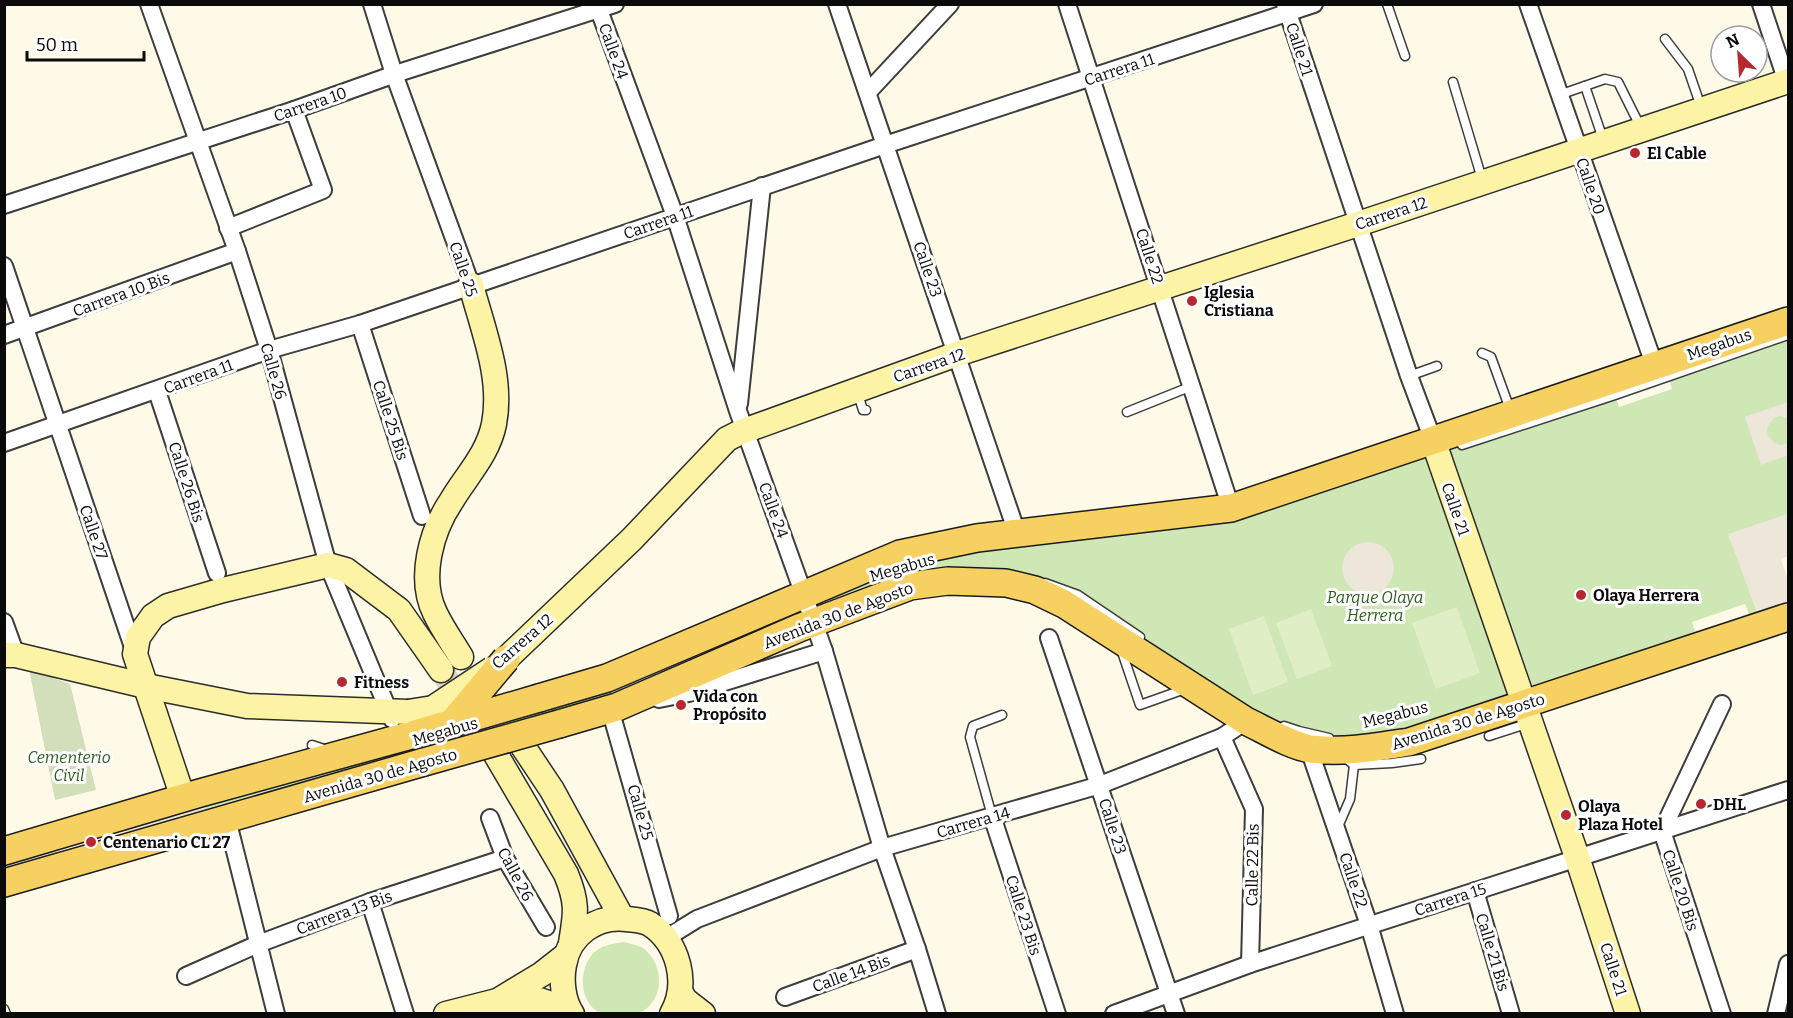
<svg xmlns="http://www.w3.org/2000/svg" width="1793" height="1018" viewBox="0 0 1793 1018" font-family="Bitter,serif">
<style>
.green{fill:#cfe7b4}
.cemetery{fill:#d3debb}
.pitch{fill:#e0eec5}
.plaza{fill:#ece7d9}
.lines{fill:none;stroke-linecap:round;stroke-linejoin:round}
.secondary-tunnel{stroke:#dad6c7;stroke-width:24;stroke-dasharray:24 12;stroke-linecap:butt}
.lane-casing{stroke:#3d3d3d;stroke-width:11}
.street-casing{stroke:#3d3d3d;stroke-width:20}
.secondary-casing{stroke:#2c2c2c;stroke-width:27}
.primary-casing{stroke:#1b1b1b;stroke-width:30}
.lane{stroke:#fff;stroke-width:8}
.street{stroke:#fff;stroke-width:16}
.secondary{stroke:#fdf3a4;stroke-width:24}
.primary{stroke:#f6d061;stroke-width:27}
.secondary-bridge-casing{stroke:#2c2c2c;stroke-width:27;stroke-linecap:butt}
.primary-bridge-casing{stroke:#1b1b1b;stroke-width:30;stroke-linecap:butt}
.secondary-bridge{stroke:#fdf3a4;stroke-width:24}
.primary-bridge{stroke:#f6d061;stroke-width:27}
.poi-dot{fill:#b6272f;stroke:#fff;stroke-width:2}
.labels{text-anchor:middle;stroke-width:6;stroke-linejoin:round;paint-order:stroke}
.street-label{font-size:16px;fill:#0a0a0a;stroke:#fff}
.poi-label{font-size:16px;font-weight:bold;fill:#0a0a0a;stroke:#fff;text-anchor:start}
.park-label{font-size:16px;font-style:italic;fill:#2c5f1d;stroke:#fff}
</style>
<rect width="100%" height="100%" fill="#fffae8"/>
<g class="green">
<path d="M1788,335V514L1729,534L1758,615L1750,617L1745,604L1692,622L1696,635L1414,727L1381,735L1360,739L1323,737L1276,723L1011,574L833,606L828,594L903,563L944,553L1231,518L1615,395L1619,407L1672,389L1668,377Z"/>
<path d="M639,680L613,697L207,816L203,801L609,685Z"/>
<path d="M624,942C630,944 638,945 643,948C665,964 665,1002 639,1013C628,1014 611,1017 601,1013C580,1005 578,972 591,956C599,945 612,944 624,942Z"/>
</g>
<path class="cemetery" d="M29,669L70,684L96,790L55,800Z"/>
<g class="pitch">
<path d="M1457,607L1480,673L1436,689L1412,623Z"/>
<path d="M1311,609L1332,666L1297,679L1276,623Z"/>
<path d="M1264,616L1288,682L1253,695L1229,629Z"/>
</g>
<g class="plaza">
<path d="M1788,402V418L1779,416L1774,418L1768,426L1767,431L1768,436L1775,443L1780,445L1788,443V455L1761,465L1745,417Z"/>
<path d="M1788,514V556L1781,559L1788,580V604L1758,615L1728,534Z"/>
<circle cx="1368" cy="568" r="26"/>
<path d="M203,801L207,816L127,839L123,824Z"/>
<path d="M55,844L59,859L5,874V858Z"/>
</g>
<g class="lines">
<path class="secondary-tunnel" d="M441,670L495,753"/>
<g class="lane-casing">
<g id="lane">
<path d="M1387,4L1405,56"/>
<path d="M1665,39L1688,69L1701,107"/>
<path d="M1453,82L1482,179"/>
<path d="M1585,86L1603,139"/>
<path d="M1559,95L1605,79L1618,82L1641,128"/>
<path d="M1482,353L1491,357L1511,412"/>
<path d="M1409,376L1437,366"/>
<path d="M857,391L863,410H866"/>
<path d="M1127,412L1192,386"/>
<path d="M1462,445L1615,395L1788,335"/>
<path d="M1045,583L1078,595L1140,637"/>
<path d="M1121,649L1140,705L1185,689"/>
<path d="M1284,726L1299,731L1329,738"/>
<path d="M1489,736L1529,723"/>
<path d="M312,745L327,750"/>
<path d="M1343,756L1354,765L1392,763L1421,759"/>
<path d="M992,816L970,737L973,726L1002,715"/>
<path d="M1337,829L1350,799L1354,765"/>
<path d="M4,1009L6,1014"/>
</g>
</g>
<g class="street-casing">
<g id="street">
<path d="M149,4L237,251L269,350L328,565L392,719"/>
<path d="M372,4L394,74L471,285"/>
<path d="M837,4L1017,533"/>
<path d="M1067,4L1231,508"/>
<path d="M1285,4L1409,376L1433,440"/>
<path d="M1528,4L1655,367"/>
<path d="M1761,4L1788,85"/>
<path d="M599,10L675,216L738,411L824,651L882,848L917,949L937,1014"/>
<path d="M868,92L950,4"/>
<path d="M4,205L294,110L398,73L615,4"/>
<path d="M228,228L323,190L294,110"/>
<path d="M4,266L135,653"/>
<path d="M360,324L422,516"/>
<path d="M4,335L237,251"/>
<path d="M157,391L217,573"/>
<path d="M739,404L762,186"/>
<path d="M4,443L269,350L360,324L885,145L1314,4"/>
<path d="M4,622L16,655"/>
<path d="M1049,638L1176,1014"/>
<path d="M659,699L689,693L824,651"/>
<path d="M610,709L669,916"/>
<path d="M1222,737L1254,809L1250,964"/>
<path d="M1309,749L1369,925L1395,1014"/>
<path d="M992,816L1057,1014"/>
<path d="M490,818L505,858L546,927"/>
<path d="M227,819L276,1014"/>
<path d="M1475,891L1511,1014"/>
<path d="M370,902L405,1014"/>
<path d="M667,942L676,932L697,919L882,848L1100,785L1222,737L1246,721"/>
<path d="M186,976L258,944L370,902L505,858"/>
<path d="M785,997L917,949"/>
<path d="M1114,1014L1250,964L1788,790"/>
<path d="M1722,1014L1662,831L1722,704"/>
<path d="M1776,1014L1788,964"/>
</g>
</g>
<g class="secondary-casing">
<g id="secondary">
<path d="M1433,440L1577,857L1628,1014"/>
<path d="M4,655H16L146,686L247,706L408,712"/>
<path d="M461,657C452,642 442,628 435,613C418,578 431,531 452,500C467,475 488,454 494,424C503,378 483,330 471,285"/>
<path d="M506,659L632,539L727,439L741,432L957,354L1358,224L1788,81"/>
<path d="M522,745L552,790L622,918"/>
<path d="M495,753L566,874C578,903 576,913 571,943"/>
<path d="M183,798L135,654L138,637L153,616L168,606L223,590L328,565L346,570L399,610L441,670"/>
<path d="M681,993L685,1000L703,1014"/>
<path d="M499,1000L542,974L565,956"/>
<path d="M446,1014L497,1001L539,1000L569,1010"/>
<path d="M572,1014C563,1001 561,980 564,965C569,934 597,915 627,919C635,920 643,920 650,924C679,943 689,984 672,1014"/>
</g>
</g>
<g class="primary-casing">
<g id="primary">
<path d="M539,698L607,678L900,554L977,538L1231,508L1788,321"/>
<path d="M559,724L617,707L799,628L910,586L948,581L1006,583L1035,590L1064,604L1246,721C1265,730 1291,746 1311,749C1344,753 1377,747 1409,742L1788,617"/>
<path d="M4,851L200,793L415,734"/>
<path d="M4,883L424,762"/>
</g>
</g>
<use href="#lane" class="lane"/>
<use href="#street" class="street"/>
<use href="#secondary" class="secondary"/>
<use href="#primary" class="primary"/>
<g class="secondary-bridge-casing">
<path id="secondary-bridge" d="M408,712L433,708L492,669"/>
</g>
<g class="primary-bridge-casing">
<g id="primary-bridge">
<path d="M453,722L506,659"/>
<path d="M415,734L539,698"/>
<path d="M424,762L559,724"/>
</g>
</g>
<use href="#secondary-bridge" class="secondary-bridge"/>
<use href="#primary-bridge" class="primary-bridge"/>
</g>
<g class="poi-dot">
<circle cx="1635" cy="153" r="6"/>
<circle cx="1192" cy="301" r="6"/>
<circle cx="1581" cy="595" r="6"/>
<circle cx="342" cy="682" r="6"/>
<circle cx="681" cy="705" r="6"/>
<circle cx="1701" cy="804" r="6"/>
<circle cx="1566" cy="815" r="6"/>
<circle cx="91" cy="842" r="6"/>
</g>
<g class="labels">
<g class="street-label">
<text transform="translate(1300 49) rotate(72)" y="6">Calle 21</text>
<text transform="translate(614 51) rotate(70)" y="6">Calle 24</text>
<text transform="translate(1119 69) rotate(-18)" y="6">Carrera 11</text>
<text transform="translate(310 104) rotate(-19)" y="6">Carrera 10</text>
<text transform="translate(1591 186) rotate(71)" y="6">Calle 20</text>
<text transform="translate(1391 213) rotate(-18)" y="6">Carrera 12</text>
<text transform="translate(658 222) rotate(-19)" y="6">Carrera 11</text>
<text transform="translate(1150 256) rotate(72)" y="6">Calle 22</text>
<text transform="translate(464 269) rotate(71)" y="6">Calle 25</text>
<text transform="translate(928 269) rotate(71)" y="6">Calle 23</text>
<text transform="translate(121 294) rotate(-20)" y="6">Carrera 10 Bis</text>
<text transform="translate(1719 344) rotate(-19)" y="6">Megabus</text>
<text transform="translate(929 365) rotate(-19)" y="6">Carrera 12</text>
<text transform="translate(274 371) rotate(74)" y="6">Calle 26</text>
<text transform="translate(198 376) rotate(-20)" y="6">Carrera 11</text>
<text transform="translate(391 420) rotate(72)" y="6">Calle 25 Bis</text>
<text transform="translate(187 482) rotate(72)" y="6">Calle 26 Bis</text>
<text transform="translate(1456 509) rotate(71)" y="6">Calle 21</text>
<text transform="translate(774 510) rotate(70)" y="6">Calle 24</text>
<text transform="translate(94 532) rotate(71)" y="6">Calle 27</text>
<text transform="translate(902 567) rotate(-16)" y="6">Megabus</text>
<text transform="translate(838 615) rotate(-21)" y="6">Avenida 30 de Agosto</text>
<text transform="translate(522 641) rotate(-41)" y="6">Carrera 12</text>
<text transform="translate(1395 714) rotate(-14)" y="6">Megabus</text>
<text transform="translate(1468 721) rotate(-17)" y="6">Avenida 30 de Agosto</text>
<text transform="translate(445 731) rotate(-16)" y="6">Megabus</text>
<text transform="translate(380 775) rotate(-16)" y="6">Avenida 30 de Agosto</text>
<text transform="translate(641 812) rotate(74)" y="6">Calle 25</text>
<text transform="translate(973 822) rotate(-16)" y="6">Carrera 14</text>
<text transform="translate(1113 826) rotate(72)" y="6">Calle 23</text>
<text transform="translate(1252 865) rotate(-89)" y="6">Calle 22 Bis</text>
<text transform="translate(516 874) rotate(62)" y="6">Calle 26</text>
<text transform="translate(1354 880) rotate(71)" y="6">Calle 22</text>
<text transform="translate(1681 890) rotate(72)" y="6">Calle 20 Bis</text>
<text transform="translate(1450 899) rotate(-18)" y="6">Carrera 15</text>
<text transform="translate(344 912) rotate(-20)" y="6">Carrera 13 Bis</text>
<text transform="translate(1024 915) rotate(72)" y="6">Calle 23 Bis</text>
<text transform="translate(1493 952) rotate(73)" y="6">Calle 21 Bis</text>
<text transform="translate(1614 969) rotate(72)" y="6">Calle 21</text>
<text transform="translate(851 973) rotate(-20)" y="6">Calle 14 Bis</text>
</g>
<g class="poi-label">
<text x="1647" y="159">El Cable</text>
<text x="1204" y="298">Iglesia<tspan x="1204" dy="18">Cristiana</tspan></text>
<text x="1593" y="601">Olaya Herrera</text>
<text x="354" y="688">Fitness</text>
<text x="693" y="702">Vida con<tspan x="693" dy="18">Propósito</tspan></text>
<text x="1713" y="810">DHL</text>
<text x="1578" y="812">Olaya<tspan x="1578" dy="18">Plaza Hotel</tspan></text>
<text x="103" y="848">Centenario CL 27</text>
</g>
<g class="park-label">
<text x="1375" y="603">Parque Olaya<tspan x="1375" dy="18">Herrera</tspan></text>
<text x="69" y="763">Cementerio<tspan x="69" dy="18">Civil</tspan></text>
</g>
</g>
<rect width="1793" height="1018" fill="none" stroke="#0a0a0a" stroke-width="12"/>
<g transform="translate(1739 54) rotate(335)"><circle r="28" fill="#ffffff" stroke="#9d9d9d" stroke-width="1.5"/>
<path d="M0-4.5L10 22L0 15L-10 22Z" fill="#b6272f"/>
<text y="-9" font-size="16" font-weight="bold" text-anchor="middle" fill="#0a0a0a">N</text>
</g>
<path d="M27 51v9h117v-9" fill="none" stroke="#0a0a0a" stroke-width="3"/>
<text x="36" y="51" font-size="18" fill="#0a0a0a" stroke="#ffffff" stroke-width="4.5" paint-order="stroke">50 m</text>
</svg>
